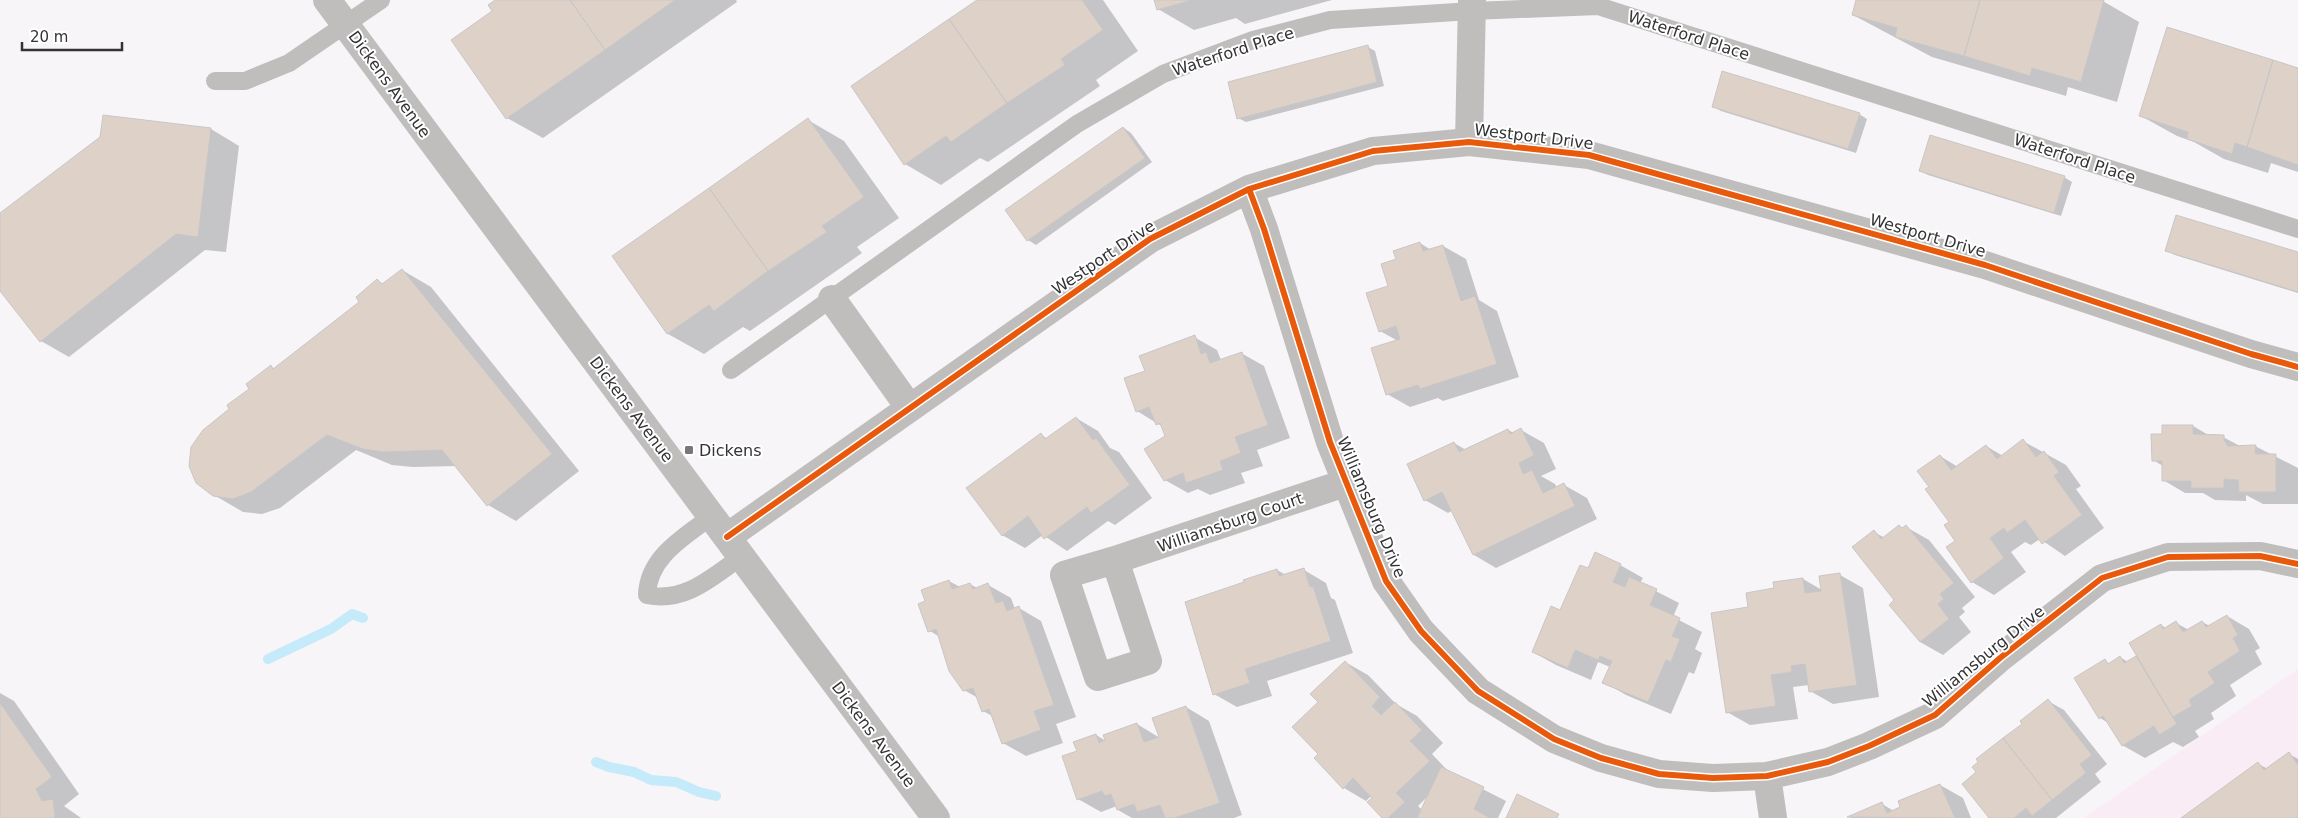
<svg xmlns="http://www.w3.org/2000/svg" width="2298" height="818" viewBox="0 0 2298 818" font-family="'DejaVu Sans',sans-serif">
<rect width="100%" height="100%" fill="#f7f5f8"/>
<path fill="#f9ecf5" d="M2298,669V818H2084Z"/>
<path fill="#0003" fill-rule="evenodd" d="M497,0H736L737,2L543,138L507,118Z
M979,0H1103L1138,51L1096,80L1100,86L988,162L980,158L941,185L905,164Z
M1155,0H1332L1245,24L1236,18L1194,30L1158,9Z
M1857,0H2101L2139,22L2117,102L2068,87L2066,96L1932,57L1853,15Z
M1368,47L1375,51L1384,86L1246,122L1238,118Z
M2298,69V172L2271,163L2268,173L2224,159L2194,142L2177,136L2141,116Z
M1713,106L1859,114L1867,119L1856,153L1721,111Z
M808,120L844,141L899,218L857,247L862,253L750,331L743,327L704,354L668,334L613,257Z
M1124,128L1131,133L1152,162L1036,245L1028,240Z
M211,129L239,146L226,252L205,250L69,357L41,341L0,289V214Z
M1920,171L2064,177L2072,182L2061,216L1928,175Z
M1420,243L1431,250L1443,246L1466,259L1479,300L1497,311L1519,377L1443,401L1438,398L1410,407L1387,394L1398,341L1380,331L1397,260Z
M2167,250L2298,253V293L2175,255Z
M402,270L431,287L579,471L516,521L488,505L457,466L413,467L392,465L356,450L280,508L262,514L243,512L214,495L231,409L271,367L275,369L361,302L377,281L384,284Z
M1194,337L1217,350L1221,360L1241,353L1264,366L1290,438L1257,450L1263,466L1241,473L1245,483L1210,495L1198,489L1188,493L1165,480L1167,436L1163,427L1137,411L1147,371Z
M1076,418L1098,431L1110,448L1119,452L1152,498L1115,525L1108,521L1067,551L1043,535L1025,548L1002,535L1041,435L1048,439Z
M2193,426L2210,436L2223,437L2240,446H2255L2298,468V504H2263L2246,495V501L2215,500L2203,493H2185L2163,480V466L2153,460L2164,436Z
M1508,430L1514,433L1521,430L1544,443L1556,469L1541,476L1555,484L1557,488L1564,485L1587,498L1597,519L1496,568L1474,555L1453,510L1448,513L1425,500L1454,443L1466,450Z
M2023,441L2066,465L2081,486L2076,489L2104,528L2065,556L2040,539L2031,545L2025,542L2011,552L2026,572L1994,595L1972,582L1951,522L1930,487L1940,456L1958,467L1986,446L2003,456Z
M1899,526L1904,529L1906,527L1929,540L1975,597L1962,608L1965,612L1959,617L1971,632L1943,655L1920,642L1896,600L1874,532L1885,538Z
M1620,565L1643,578L1640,583L1679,603L1673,617L1702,632L1695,649L1702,653L1694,674L1689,672L1671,714L1626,695L1604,682L1610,667L1598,662L1591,680L1556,665L1533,652L1589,570Z
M1277,570L1286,575L1304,570L1326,583L1331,598L1335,600L1353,653L1267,681L1272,696L1237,707L1214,694L1245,581Z
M1840,575L1863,588L1879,697L1833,704L1810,691L1809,685L1793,687L1798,719L1750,725L1727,712L1750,608L1775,589L1803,579L1822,590Z
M949,581L960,587L970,584L977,588L988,585L1011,598L1015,609L1019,608L1041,621L1076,717L1056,724L1063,743L1026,756L1003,743L994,717L983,711L978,698L964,690L940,637L930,631L927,602Z
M2227,616L2249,629L2260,648L2255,651L2262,664L2230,685L2236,696L2211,713L2214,719L2195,731L2199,737L2183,747L2173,742L2145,758L2122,745L2110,724L2100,718L2105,661L2110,664L2120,657L2128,662L2138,656L2161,625L2166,628L2176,623L2189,630L2202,622L2210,626Z
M1345,662L1368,675L1396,704L1417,716L1443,743L1432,754L1449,772L1506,801L1498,818H1383L1371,796L1366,801L1344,788L1320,754V702ZM1428,796L1422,810L1418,806Z
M0,693L14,701L79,794L64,806L81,818H0Z
M2048,701L2064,710L2107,764L2095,774L2101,782L2056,818H1990L1977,773Z
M1186,707L1209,721L1242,815L1234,818H1132L1118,810L1117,806L1101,812L1078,799V752L1096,735L1106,741L1137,724L1160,738Z
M2289,754L2298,759V818H2183L2258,764L2268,769Z
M1940,785L1963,798L1971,818H1849L1882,804L1894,811Z"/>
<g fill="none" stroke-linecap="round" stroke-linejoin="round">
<path stroke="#c5eaf9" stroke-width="10" d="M268,659L331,629L352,614L363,618
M596,762L609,767L634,772L651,780L676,782L699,792L716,796"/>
</g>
<path fill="#ded2c8" stroke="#c8c6c7" d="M495,0H570L605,50L506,119L451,40L492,11L488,5Z
M570,0H675L605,50Z
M977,0H1082L1103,30L1061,59L1065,65L1007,103L949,19Z
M1154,0H1192L1157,10Z
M1856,0H1980L1964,56L1895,37L1897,28L1852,15Z
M1980,0H2104L2081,82L2032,68L2030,76L1964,56Z
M949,19L1007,103L951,142L946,136L904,165L851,86Z
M2167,27L2273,60L2247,147L2235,143L2232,154L2187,139L2188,132L2139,116Z
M1368,45L1377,82L1237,119L1228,82Z
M2273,60L2298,68V165L2247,147Z
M1722,71L1860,113L1848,149L1712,107Z
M103,115L211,128L198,237L176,234L40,342L0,291V213L100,137Z
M808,118L864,197L822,226L827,232L768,271L709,188Z
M1123,127L1145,158L1027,241L1005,210Z
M1930,135L2065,176L2054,213L1919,171Z
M709,188L768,271L714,311L709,305L667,334L612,256Z
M2176,215L2298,252V292L2165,251Z
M1420,242L1423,251L1443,245L1461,301L1475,296L1497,364L1420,389L1418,385L1386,395L1371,348L1400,339L1396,326L1379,332L1366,293L1388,286L1381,264L1396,259L1393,251Z
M402,269L552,454L487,506L442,450L384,452L363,449L327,435L251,492L233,499L213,496L196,483L189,466L191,447L203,430L229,409L227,405L249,389L246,384L271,365L273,369L359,302L356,297L377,279L382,284Z
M1195,335L1201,354L1206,352L1210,363L1242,352L1268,425L1235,437L1241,453L1220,461L1223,470L1186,483L1183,473L1164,481L1144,449L1165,436L1160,423L1156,425L1149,407L1136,412L1124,378L1145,371L1139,356Z
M1076,417L1093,440L1096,438L1130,485L1091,513L1087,507L1044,539L1028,516L1002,536L966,488L1041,433L1045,439Z
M2162,425H2193V434L2224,435V440L2228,446L2256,445L2255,454H2276V492H2239L2238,480L2224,479V488H2191V481H2162V461H2152L2151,434H2162Z
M1521,428L1534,455L1519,463L1523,474L1532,470L1543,493L1564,483L1575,506L1473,555L1442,492L1424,501L1407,464L1454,442L1459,452L1508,429L1510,434Z
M2023,439L2036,457L2044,451L2059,472L2054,476L2082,515L2042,544L2025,520L2007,533L2004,528L1990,538L2004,558L1971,583L1946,547L1955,541L1944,525L1949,522L1925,489L1929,487L1917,471L1940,455L1951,470L1986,445L1997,459Z
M1899,525L1902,528L1906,525L1954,583L1940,594L1944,599L1938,604L1949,619L1920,642L1889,605L1894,600L1852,547L1874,530L1881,539Z
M1595,552L1621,564L1613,582L1625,587L1629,577L1657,589L1650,605L1680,618L1672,636L1680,639L1671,662L1666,660L1648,702L1602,683L1612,661L1600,656L1598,660L1575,650L1568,668L1532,652L1551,606L1560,610L1580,565L1588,568Z
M1304,568L1310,587L1313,586L1331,641L1245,669L1250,683L1213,695L1185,602L1244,582L1243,580L1277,569L1279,576Z
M1840,573L1857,685L1809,692L1805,664L1791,666L1792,672L1771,675L1776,706L1726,713L1711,613L1748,607L1746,593L1774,588L1773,582L1803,578L1805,593L1821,591L1819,576Z
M949,580L952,589L970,583L973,589L988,583L996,603L1003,601L1007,611L1019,606L1054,705L1034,711L1041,730L1002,744L989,709L982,712L973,688L963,691L949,671L936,629L928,632L918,604L925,601L921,590Z
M2227,615L2238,635L2233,638L2240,651L2208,672L2215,683L2189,700L2192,706L2173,717L2129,643L2161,624L2163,629L2176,621L2183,632L2202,621L2206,627Z
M2120,656L2124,663L2136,656L2177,724L2159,735L2154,726L2122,746L2103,716L2099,719L2074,678L2105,659L2108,664Z
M1345,661L1380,697L1372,706L1381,715L1395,702L1422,730L1410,741L1430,761L1396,793L1405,802L1388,818H1382L1367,802L1372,798L1353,778L1343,789L1314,758L1318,754L1292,727L1318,702L1310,694Z
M2048,699L2092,755L2080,764L2086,773L2052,800L2003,738L2022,724L2020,721Z
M0,703L52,777L36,789L42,801L53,799L55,818H0Z
M1186,706L1220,803L1174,818H1165L1160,805L1137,812L1134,804L1117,810L1111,794L1105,796L1102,791L1077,800L1062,756L1077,751L1073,742L1096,734L1099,743L1105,740L1103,735L1137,723L1144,742L1159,737L1152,718Z
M2003,738L2052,800L2032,816L2026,808L2014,818H1989L1962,784L1976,772L1972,767L1978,762L1976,759Z
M2289,752L2298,765V818H2181L2258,762L2264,770Z
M1441,767L1484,787L1474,809L1490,818H1417Z
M1940,784L1955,818L1847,817L1882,802L1887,813L1900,807L1898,801Z
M1517,794L1559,814L1557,818H1506Z"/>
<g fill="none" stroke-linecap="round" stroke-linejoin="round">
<path stroke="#bfbebd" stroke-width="18" d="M215,81H245L289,63L381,0
M731,370L1077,124L1163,74L1253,40L1330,20L1472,11L1598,6L2298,229
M712,516C684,537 648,557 647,595C685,603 712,577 742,556"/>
<path stroke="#bfbebd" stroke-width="28" d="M1469,142L1472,0
M1249,189L1264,229L1330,442L1386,581L1421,631L1478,691L1554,739L1601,758L1659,774L1713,778L1767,776L1828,762L1869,746L1935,715L2000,658L2102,578L2168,557L2260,556L2298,564
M832,299L909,407
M727,537L1150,239L1249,189L1373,151L1469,142L1589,155L1985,265L2251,354L2298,367
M1115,560L1148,661L1098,677L1064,575L1115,560L1345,483
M1767,776L1773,818"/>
<path stroke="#bfbebd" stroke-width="28" d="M327,0L936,818"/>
<g stroke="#fff" stroke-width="9">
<path id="cycleway" d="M1249,189L1264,229L1330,442L1386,581L1421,631L1478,691L1554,739L1601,758L1659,774L1713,778L1767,776L1828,762L1869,746L1935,715L2000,658L2102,578L2168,557L2260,556L2298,564
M727,537L1150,239L1249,189L1373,151L1469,142L1589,155L1985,265L2251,354L2298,367"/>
</g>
<use href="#cycleway" stroke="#e8590c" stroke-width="6"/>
</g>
<rect fill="#787679" stroke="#fff" stroke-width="2" x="684" y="445" width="10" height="10" rx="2.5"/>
<g text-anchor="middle" stroke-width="4" stroke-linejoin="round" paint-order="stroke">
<g font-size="16" fill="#333234" stroke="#fff">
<text transform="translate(1689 35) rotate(18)" y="6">Waterford Place</text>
<text transform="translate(1233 51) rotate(-18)" y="6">Waterford Place</text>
<text transform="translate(390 84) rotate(54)" y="6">Dickens Avenue</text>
<text transform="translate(1534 136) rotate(7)" y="6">Westport Drive</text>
<text transform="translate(2075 158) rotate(18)" y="6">Waterford Place</text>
<text transform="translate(1928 235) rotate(16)" y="6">Westport Drive</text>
<text transform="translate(1103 257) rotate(-34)" y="6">Westport Drive</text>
<text transform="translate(632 409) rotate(53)" y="6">Dickens Avenue</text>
<text transform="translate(1372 507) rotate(67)" y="6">Williamsburg Drive</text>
<text transform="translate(1230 522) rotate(-19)" y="6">Williamsburg Court</text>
<text transform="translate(1983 656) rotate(-39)" y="6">Williamsburg Drive</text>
<text transform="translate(874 734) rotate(53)" y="6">Dickens Avenue</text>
</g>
<g font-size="16" fill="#333234" stroke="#fff" text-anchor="start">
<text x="699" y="456">Dickens</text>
</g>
</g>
<path d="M22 42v8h100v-8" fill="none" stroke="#333234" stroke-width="2.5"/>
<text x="30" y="42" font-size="15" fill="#333234" stroke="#ffffff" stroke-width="4" paint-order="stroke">20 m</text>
</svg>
